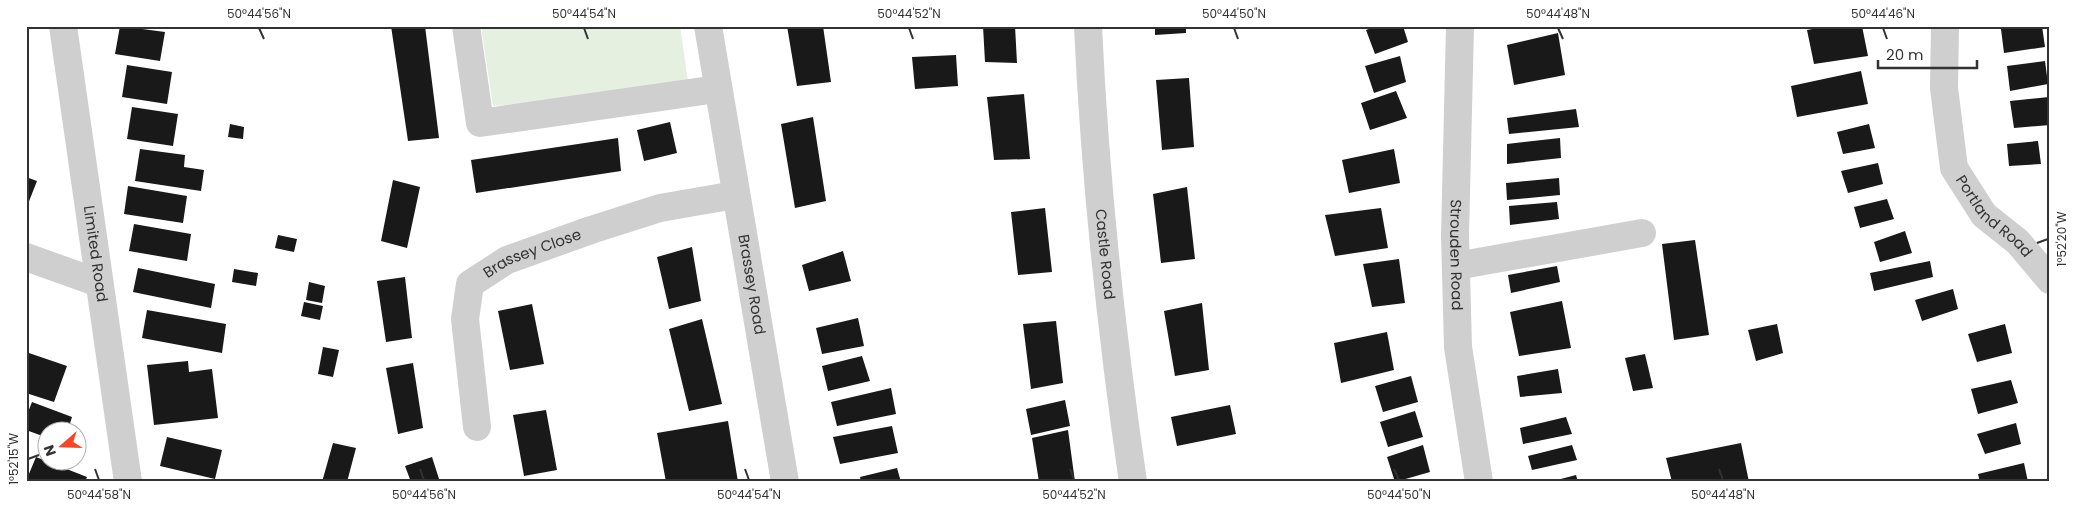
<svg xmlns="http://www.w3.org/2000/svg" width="2076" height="508" viewBox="0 0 2076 508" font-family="Poppins,sans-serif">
<rect width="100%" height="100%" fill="#fff"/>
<path fill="#e5f0e0" d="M481,26H680L689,88L493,106Z"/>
<path fill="#191919" d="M120,26L165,32L160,61L115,54Z
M391,26H425L439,138L408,141Z
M787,26H823L831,82L797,86Z
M983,26H1015L1017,63L985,62Z
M1155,26H1186V33L1155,35Z
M1377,26H1403L1408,42L1375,54L1366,30Z
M1828,26H1862L1868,56L1814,64L1807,30Z
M2019,26H2042L2045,47L2004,53L2001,29Z
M1558,33L1565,75L1514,85L1507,45Z
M956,55L958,86L915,89L912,57Z
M1400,56L1406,82L1374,93L1365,66Z
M2045,61L2048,84L2010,91L2007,66Z
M127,65L172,72L167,104L122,97Z
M1861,71L1868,104L1797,117L1791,86Z
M1189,78L1194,147L1162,150L1156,80Z
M1396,91L1407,118L1370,130L1361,103Z
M1024,94L1030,159L994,160L987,97Z
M2049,97L2050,125L2014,128L2010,101Z
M132,107L178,114L173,146L127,139Z
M1576,109L1579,127L1509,134L1507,118Z
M813,117L826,201L795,208L781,124Z
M670,122L677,153L644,161L637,130Z
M230,124L244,127L243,139L228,137Z
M1869,124L1875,148L1843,154L1837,132Z
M618,138L621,171L476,193L471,160Z
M1560,138L1561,158L1507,164V144Z
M2038,141L2041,164L2009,166L2007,144Z
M140,149L185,155L184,167L204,170L201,191L135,181Z
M1394,149L1400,183L1349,193L1342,160Z
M1878,163L1883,184L1848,193L1841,171Z
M26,177L37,181L26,209Z
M1559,178L1560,195L1507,200L1506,183Z
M393,180L420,187L407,248L381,241Z
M128,186L187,196L183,223L124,214Z
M1187,187L1195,259L1161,263L1153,194Z
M1887,199L1894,219L1860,228L1854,207Z
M1557,202L1559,219L1510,225L1509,206Z
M1045,208L1052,272L1018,275L1011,212Z
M1381,208L1388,248L1335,256L1325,215Z
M134,224L191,234L187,261L129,251Z
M1905,231L1912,253L1880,262L1874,242Z
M278,235L297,239L294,252L275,248Z
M1695,240L1709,335L1674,340L1662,244Z
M692,247L701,301L669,309L657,257Z
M843,251L851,281L809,291L802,265Z
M1399,259L1405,303L1372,307L1363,264Z
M1930,261L1933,277L1874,291L1870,273Z
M1557,266L1560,282L1511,293L1508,275Z
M138,268L215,284L211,308L133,292Z
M234,269L258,273L256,286L232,282Z
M405,277L412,338L386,342L377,281Z
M309,282L325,286L322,303L306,300Z
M1953,289L1958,309L1922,321L1915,300Z
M1562,301L1571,348L1519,356L1510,312Z
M304,302L323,306L320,320L301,316Z
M1202,303L1209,370L1175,376L1164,311Z
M532,304L544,364L510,370L498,311Z
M147,310L226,324L222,353L142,338Z
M858,318L864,346L822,354L816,328Z
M702,319L722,404L689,411L669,329Z
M1056,321L1063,383L1031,389L1023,324Z
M1777,324L1783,353L1756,361L1748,330Z
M2005,324L2012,353L1977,362L1968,334Z
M1387,332L1394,370L1341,383L1334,343Z
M323,347L339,350L333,377L318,374Z
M26,352L67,366L54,402L26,393Z
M1645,354L1653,388L1633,391L1625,358Z
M862,356L870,381L828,391L822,366Z
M188,361L189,372L212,369L218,418L154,425L147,365Z
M413,363L423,428L398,434L386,368Z
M1558,369L1562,393L1520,397L1517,376Z
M1411,376L1418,402L1383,412L1375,386Z
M2011,380L2018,403L1978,414L1971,389Z
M891,388L896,414L837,426L831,402Z
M1065,400L1070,426L1031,435L1026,409Z
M32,402L72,417L68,430H48V438L26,430V417Z
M1230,405L1236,434L1177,446L1171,417Z
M546,410L557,470L524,476L513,415Z
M1415,411L1423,437L1388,447L1380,422Z
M1566,417L1572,434L1523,444L1520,428Z
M728,421L738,482H666L657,433Z
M2016,423L2021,444L1985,454L1977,434Z
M892,426L898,453L840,464L833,437Z
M1068,430L1075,482H1039L1032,438Z
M167,437L222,450L215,479L160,466Z
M333,443L356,448L347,482H322Z
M1741,443L1749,482H1672L1666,458Z
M1423,445L1430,472L1395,482L1387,457Z
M1572,445L1577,460L1532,470L1528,456Z
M36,457L87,477L85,482L26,481Z
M432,457L440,482H411L405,466Z
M2024,463L2028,482H1980L1978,474Z
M897,468L901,482H861L860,477Z
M1576,475L1578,482H1553V481Z"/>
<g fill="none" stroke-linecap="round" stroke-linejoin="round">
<g stroke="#cfcfcf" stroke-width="28">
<path id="s1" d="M63,26L128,482"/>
<path d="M466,26L480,123L717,89"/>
<path id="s2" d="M708,26L785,482"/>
<path id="s3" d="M1088,26C1095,179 1111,331 1133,482"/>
<path id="s4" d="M1460,26L1455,235L1458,347L1479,482"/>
<path id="s5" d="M1945,26L1944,88L1954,168L1984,215L2018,242L2050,280"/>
<path d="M26,257L99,283"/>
<path d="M1456,266L1642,233"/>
<path id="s6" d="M477,427L465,319L470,284L507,260L591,230L660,208L735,195"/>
</g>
</g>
<path fill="none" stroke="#323232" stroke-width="2" d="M259,28L264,39M584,28L588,39M909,28L913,39M1234,28L1238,39M1558,28L1563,39M1883,28L1887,39M2037,243L2048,239M28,459L39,455M95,469L99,480M420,469L424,480M745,469L749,480M1070,469L1074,480M1394,469L1399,480M1719,469L1723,480"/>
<g text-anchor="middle" stroke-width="5" stroke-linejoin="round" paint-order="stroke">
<g font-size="15" fill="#323232" stroke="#fff">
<text dy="5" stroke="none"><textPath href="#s5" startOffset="206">Portland Road</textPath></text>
<text dy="5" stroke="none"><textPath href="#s1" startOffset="230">Limited Road</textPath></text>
<text dy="5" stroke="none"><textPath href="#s3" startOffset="229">Castle Road</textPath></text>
<text dy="5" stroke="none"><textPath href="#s6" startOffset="214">Brassey Close</textPath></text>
<text dy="5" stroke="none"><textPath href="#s4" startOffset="229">Strouden Road</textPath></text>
<text dy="5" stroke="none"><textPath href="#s2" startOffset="262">Brassey Road</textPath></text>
</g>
</g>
<rect width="2076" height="508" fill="none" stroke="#ffffff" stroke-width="55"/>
<g transform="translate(62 446) rotate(250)"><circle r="24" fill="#ffffff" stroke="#adadad"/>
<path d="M0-4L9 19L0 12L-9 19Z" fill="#f74527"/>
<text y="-8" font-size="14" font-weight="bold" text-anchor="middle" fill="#323232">N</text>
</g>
<path d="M1878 60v8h99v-8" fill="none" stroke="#323232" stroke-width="2.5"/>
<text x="1886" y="60" font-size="15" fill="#323232" stroke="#ffffff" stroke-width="4" paint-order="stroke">20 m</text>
<rect x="28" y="28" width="2020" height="452" fill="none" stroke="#323232" stroke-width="2"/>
<g font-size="12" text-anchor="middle" fill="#323232">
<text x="259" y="18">50°44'56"N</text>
<text x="584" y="18">50°44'54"N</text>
<text x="909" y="18">50°44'52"N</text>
<text x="1234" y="18">50°44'50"N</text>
<text x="1558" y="18">50°44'48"N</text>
<text x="1883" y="18">50°44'46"N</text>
<text transform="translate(2062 239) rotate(-90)" y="4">1°52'20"W</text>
<text transform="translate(14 459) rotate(-90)" y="4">1°52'15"W</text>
<text x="99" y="499">50°44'58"N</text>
<text x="424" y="499">50°44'56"N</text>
<text x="749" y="499">50°44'54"N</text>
<text x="1074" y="499">50°44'52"N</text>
<text x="1399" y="499">50°44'50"N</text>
<text x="1723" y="499">50°44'48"N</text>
</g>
</svg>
